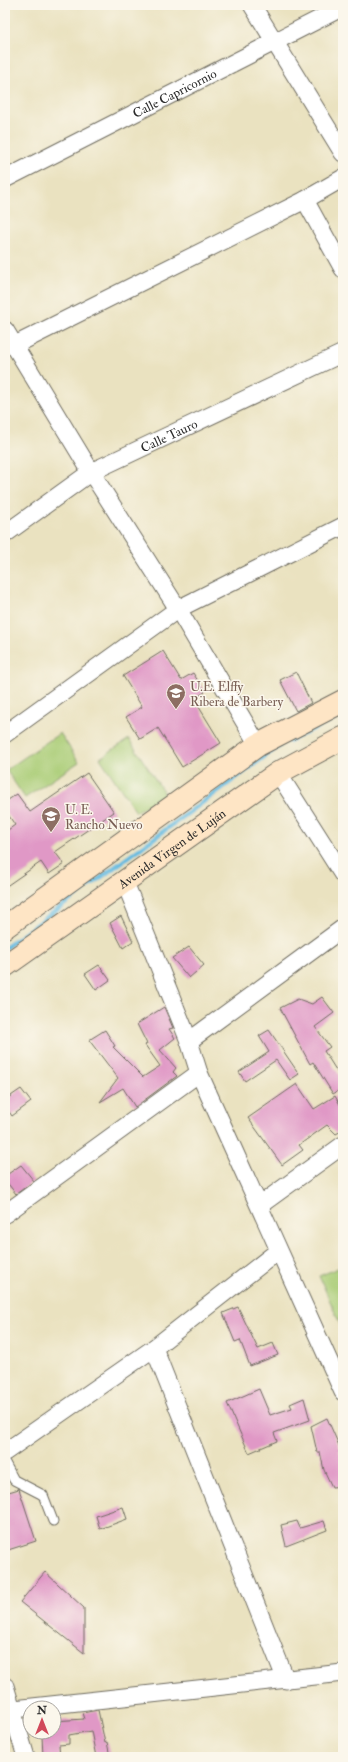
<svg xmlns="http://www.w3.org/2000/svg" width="348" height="1762" viewBox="0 0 348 1762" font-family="'IM FELL Double Pica',serif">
<rect width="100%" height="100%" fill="#fbf7ec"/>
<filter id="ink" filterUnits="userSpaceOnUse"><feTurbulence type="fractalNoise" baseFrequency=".025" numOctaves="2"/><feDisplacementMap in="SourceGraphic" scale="8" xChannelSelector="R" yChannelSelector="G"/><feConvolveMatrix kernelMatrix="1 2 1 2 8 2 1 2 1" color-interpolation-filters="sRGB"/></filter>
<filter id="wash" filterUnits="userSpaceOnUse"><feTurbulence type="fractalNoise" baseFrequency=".012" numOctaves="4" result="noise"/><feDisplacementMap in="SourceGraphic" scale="16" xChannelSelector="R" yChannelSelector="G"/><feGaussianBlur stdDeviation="0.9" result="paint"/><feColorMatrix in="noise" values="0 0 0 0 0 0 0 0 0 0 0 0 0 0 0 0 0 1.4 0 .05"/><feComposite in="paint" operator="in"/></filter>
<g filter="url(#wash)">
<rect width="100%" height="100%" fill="#eae2c0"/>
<path fill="#a9cc75" stroke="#6a7c50" d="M60,733L79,762L25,798L6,770Z
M129,739L165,794L136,812L100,758Z
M343,1266V1331L319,1276Z"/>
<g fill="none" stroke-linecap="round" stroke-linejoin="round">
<path stroke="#63bae0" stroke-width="4.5" d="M289,741L343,714
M5,948L279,746"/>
</g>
<g id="blocks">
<path fill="#e098c6" d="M163,651L181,680L193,673L205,692L194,699L221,743L182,767L158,728L140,739L126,717L142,707L123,676Z
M296,672L311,703L296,711L280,680Z
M87,773L114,812L55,852L64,864L49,874L41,862L5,887V832L15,825L5,810V802L17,794L30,812Z
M121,916L133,941L123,948L110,923Z
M189,947L204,965L189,978L172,958Z
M99,965L110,980L96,990L85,974Z
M322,997L334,1013L315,1027L330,1047L324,1051L343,1081V1088L333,1094L313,1062L310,1064L280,1008L298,999L312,1004Z
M164,1007L173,1028L169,1029L175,1038L160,1050L176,1068L173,1072L177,1076L135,1107L123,1088L100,1102L118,1078L89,1040L105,1030L115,1046L113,1047L143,1077L160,1066L145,1045L147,1044L137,1024Z
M269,1030L299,1074L290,1080L276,1060L245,1081L239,1072L269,1052L259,1036Z
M297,1084L314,1109L335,1096L343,1110V1130L336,1134L327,1125L299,1145L303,1150L282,1165L248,1118Z
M21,1089L31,1102L12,1116L5,1106V1100Z
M21,1165L34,1181L16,1194L5,1180V1176Z
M238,1307L258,1349L273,1343L278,1355L250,1366L240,1340L235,1342L223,1313Z
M259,1389L270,1415L292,1408L290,1404L304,1398L310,1420L274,1433L277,1441L249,1453L227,1403Z
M327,1418L341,1450L339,1451L343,1459V1486L332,1487L324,1470L320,1452H317L311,1426Z
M19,1489L36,1541L5,1551V1493Z
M123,1507L127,1519L100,1529L96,1516Z
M297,1521L300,1528L324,1521L327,1530L286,1546L281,1525Z
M45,1572L84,1608V1653L20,1602Z
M98,1710L105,1743L107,1742L110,1757H96L91,1731L69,1735V1744L59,1745L60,1757H43L42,1736L49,1735V1732H54V1721L84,1719L82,1713Z"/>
</g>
</g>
<g filter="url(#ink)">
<use href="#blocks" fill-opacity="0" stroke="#6e6b5f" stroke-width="1"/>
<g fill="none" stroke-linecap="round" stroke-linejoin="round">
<g stroke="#6e6b5f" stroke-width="11">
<path id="lane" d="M5,1463L14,1480L43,1495L53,1521"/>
</g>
<g stroke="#6e6b5f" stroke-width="19">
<g id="street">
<path d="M252,5L343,153"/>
<path id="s1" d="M5,179L343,7"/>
<path d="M305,200L343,269"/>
<path d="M5,330L91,472L178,609L258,745"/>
<path d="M15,345L305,200L343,178"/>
<path id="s2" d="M5,534L91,472L343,353"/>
<path d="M5,734L178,609L343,526"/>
<path d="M278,773L343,875"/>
<path d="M124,880L189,1041L199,1073L343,1392"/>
<path d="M189,1041L343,928"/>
<path d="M260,1205L343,1145"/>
<path d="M5,1214L199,1073"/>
<path d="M154,1348L286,1680"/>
<path d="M5,1452L154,1348L278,1251"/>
<path d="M5,1686L26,1757"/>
<path d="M5,1710L343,1673"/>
</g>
</g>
<g stroke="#6e6b5f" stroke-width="24">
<g id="secondary">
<path d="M5,927L258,745L343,701"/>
<path id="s3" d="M5,966L278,773L343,738"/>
</g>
</g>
<use href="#lane" stroke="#fff" stroke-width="9"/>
<use href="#street" stroke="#fff" stroke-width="17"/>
<use href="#secondary" stroke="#fee5c5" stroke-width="22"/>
</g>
</g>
<defs>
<g id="school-pin" transform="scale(1)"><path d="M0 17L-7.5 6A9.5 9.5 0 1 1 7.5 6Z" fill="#8d6e63" stroke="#fbf7ec"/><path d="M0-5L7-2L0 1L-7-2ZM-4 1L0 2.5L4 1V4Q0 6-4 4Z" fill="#fff"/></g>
</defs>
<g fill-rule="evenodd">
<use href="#school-pin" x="176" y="693"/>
<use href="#school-pin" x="51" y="816"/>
</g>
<g text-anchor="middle" stroke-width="3" stroke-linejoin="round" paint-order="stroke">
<g font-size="13" fill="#2b2b2b" stroke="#fbf7ec">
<text dy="5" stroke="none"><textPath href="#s1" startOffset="190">Calle Capricornio</textPath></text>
<text dy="5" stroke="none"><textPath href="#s2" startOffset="192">Calle Tauro</textPath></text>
<text dy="5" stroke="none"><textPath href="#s3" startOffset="204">Avenida Virgen de Luján</textPath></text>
</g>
<g font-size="13" fill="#785e54" stroke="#fbf7ec" text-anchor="start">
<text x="190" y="691">U.E. Elffy<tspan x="190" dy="15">Ribera de Barbery</tspan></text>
<text x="65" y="814">U. E.<tspan x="65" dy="15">Rancho Nuevo</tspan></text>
</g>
</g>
<rect width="348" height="1762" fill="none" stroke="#fbf7ec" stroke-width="20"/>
<g transform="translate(42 1720)"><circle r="19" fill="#fbf7ec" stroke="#a8a59f"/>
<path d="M0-3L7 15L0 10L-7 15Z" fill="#d1495b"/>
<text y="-6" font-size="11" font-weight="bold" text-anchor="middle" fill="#2b2b2b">N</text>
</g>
</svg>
